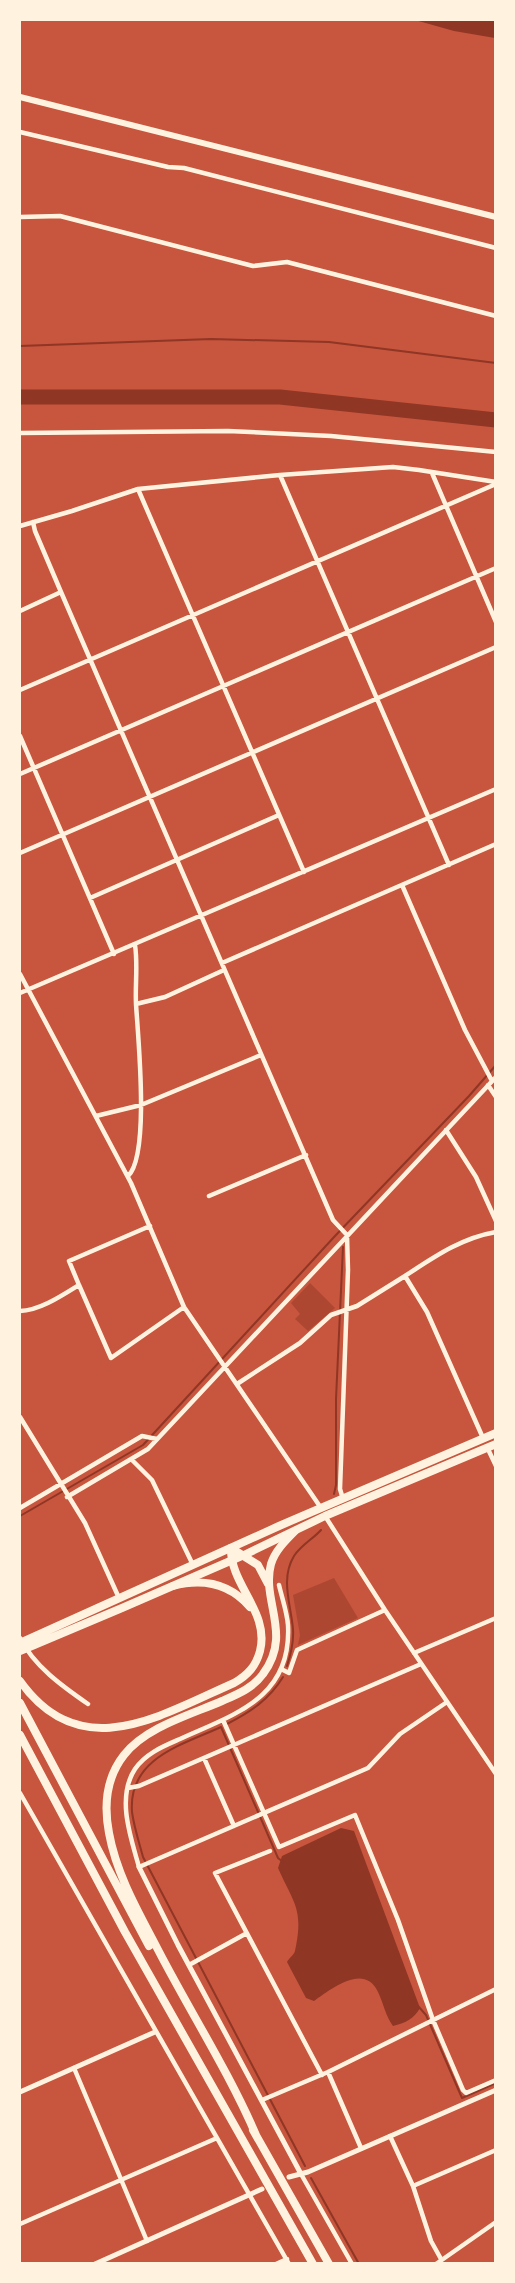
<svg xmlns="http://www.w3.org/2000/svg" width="515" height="2283" viewBox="0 0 515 2283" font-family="Rubik,sans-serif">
<rect width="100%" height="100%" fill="#c8553d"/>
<path fill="#ae4732" d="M310,1283L335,1308L308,1331L295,1319L300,1314L291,1303Z
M334,1578L358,1618L298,1645L300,1635L293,1595Z"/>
<path fill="#8f3625" d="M415,20H495V38L454,31Z
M341,1828L354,1831L420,2008C414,2019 405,2023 393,2026C386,2017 383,2002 378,1992C364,1962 330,1990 314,2001L306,1998L287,1962C289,1958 294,1955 295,1951C304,1909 294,1904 278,1868L282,1856Z"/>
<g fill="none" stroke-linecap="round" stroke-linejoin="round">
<path stroke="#8f3625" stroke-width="2" d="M20,346L211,339L329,342L496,363
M334,1494L336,1485V1399L343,1247
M20,1516L143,1445L335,1236L469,1096L496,1065
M287,1666C291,1654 294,1643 293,1629C291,1605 280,1579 294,1556C301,1545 313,1539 321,1530
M227,1724C250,1712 269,1700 283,1677
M283,1862L278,1858L221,1727C182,1745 128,1758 132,1812C134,1827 139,1842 143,1857L305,2166
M418,2006L426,2015L462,2098L496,2083
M311,2178L359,2264"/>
<path stroke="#8f3625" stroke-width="15" d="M20,397H280L496,420"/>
<path stroke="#fff3e0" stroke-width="4.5" d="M20,132L168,167L184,168L496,248
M20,217L60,216L253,266L287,262L496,316
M20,433L228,431L331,436L496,452
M432,473L496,622
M280,475L449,865
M138,489L304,872
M33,522L35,531L61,592L333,1220L347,1235L348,1270L340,1489L343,1499
M20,526L72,511L138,489L280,475L393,467L419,470L496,482
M20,611L61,592
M20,690L496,484
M20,736L114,954
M20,774L496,568
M20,853L496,647
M402,885L465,1030L492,1081
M90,898L279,815
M222,963L496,844
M20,974L131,1183L184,1307L321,1508
M20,993L496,789
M136,1004L165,997L224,970
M488,1085L496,1097
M96,1116L141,1105L261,1055
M446,1130L476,1177L496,1221
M128,1176C150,1156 138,1037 136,1004C135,985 138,964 135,945
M209,1196L306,1155
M405,1276C434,1257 461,1238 496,1232
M79,1285L111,1358L184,1307
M20,1311C39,1311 63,1295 79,1285L69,1261L150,1226
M237,1384L300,1343L331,1315L357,1306L405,1276L427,1312L483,1438
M20,1417L85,1523L119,1598
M487,1447L496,1466
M132,1460L152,1480L193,1565
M67,1497L148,1449L496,1077
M20,1508L142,1436L157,1439
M325,1516L385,1610L496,1774
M279,1585C282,1598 287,1612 288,1625C292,1698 235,1714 180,1739C164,1746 146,1753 135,1769C116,1798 131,1838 139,1867L368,1768L400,1734L447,1702
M20,1638C34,1666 62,1686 88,1704
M414,1653L496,1618
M281,1669L289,1673L297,1650L385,1610
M223,1720L279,1847L355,1815L398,1920L433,2020L463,2090L466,2093L496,2080
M204,1758L234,1826
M128,1788L139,1786L421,1664
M20,1793L289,2264
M270,1851L215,1873L322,2075
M189,1965L247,1933
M74,2068L147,2241
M328,2072L361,2148
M262,2100L328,2072L496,1989
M390,2136L413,2186L431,2241L441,2259
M301,2174L352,2264
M413,2186L496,2150
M20,2224L217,2138
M276,2264L287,2259
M436,2264L496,2222"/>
<path stroke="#fff3e0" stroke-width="5" d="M139,1867L178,1945L301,2174
M20,2092L155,2032
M289,2177L308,2172L496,2090
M95,2264L262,2189"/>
<path stroke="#fff3e0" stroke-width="6" d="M20,97L496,217"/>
<path stroke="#fff3e0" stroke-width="8" d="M20,1643L279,1526L496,1433
M20,1651L122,1608L244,1555L325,1516L496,1444"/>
<path stroke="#fff3e0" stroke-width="8" d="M173,1586C203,1578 229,1583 250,1607
M20,1681C81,1766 159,1716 234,1683C248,1675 256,1666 260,1651C270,1612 230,1585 231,1548L258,1565L268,1584
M20,1703L149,1946
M20,1735L125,1932L313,2264
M253,2130L329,2264
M256,2135C227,2068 187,2007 154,1942C136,1908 116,1872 109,1833C104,1807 106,1778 124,1755C146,1727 190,1715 222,1701C238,1694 253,1688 263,1674C293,1634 261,1601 271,1564C275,1551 285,1541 295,1531"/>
</g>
<rect width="515" height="2283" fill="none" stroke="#fff3e0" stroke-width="42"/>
</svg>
